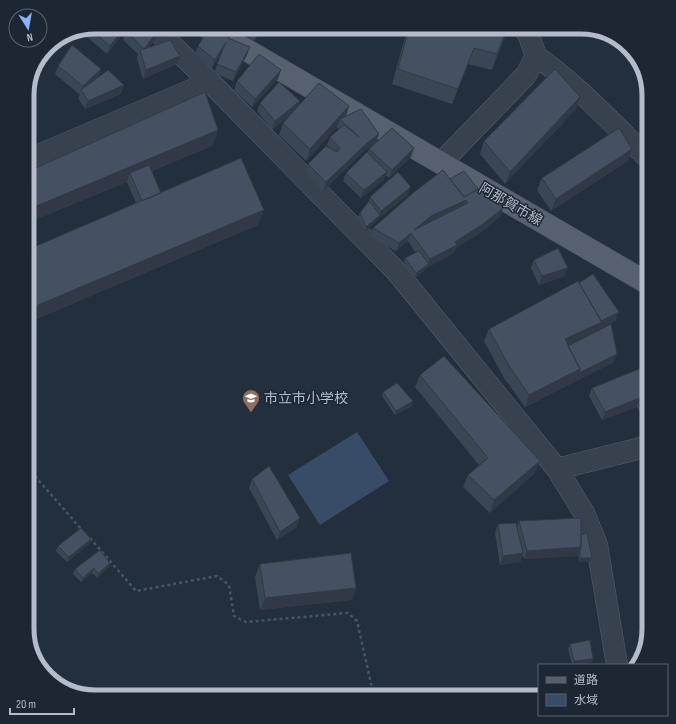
<svg xmlns="http://www.w3.org/2000/svg" width="676" height="724" viewBox="0 0 676 724" font-family="'Sofia Sans Condensed','Noto Sans JP',sans-serif">
<rect width="100%" height="100%" fill="#242f3e"/>
<path fill="#394c67" d="M357,432L389,481L320,525L288,475Z"/>
<g fill="none" stroke-linecap="round" stroke-linejoin="round">
<g stroke="#565f6c" stroke-width="22">
<path id="minor" d="M153,27L210,82L396,271L557,469L584,513L597,545L617,665
M536,56C576,84 614,125 649,159
M27,160L210,82
M441,163L526,75L536,56L529,36L523,27
M557,469L649,446"/>
</g>
<g stroke="#414a57" stroke-width="23">
<path id="major" d="M207,27L649,284"/>
</g>
<path stroke="#44595c" stroke-width="2.5" stroke-dasharray="3 3" stroke-linecap="butt" d="M27,467L82,530
M90,538L136,591L217,576L229,585L234,616L246,622L348,613L357,621L374,697"/>
<use href="#minor" stroke="#38414e" stroke-width="21"/>
<use href="#major" stroke="#56606e" stroke-width="22"/>
</g>
<path fill="#3b4654" d="M95,27H128L107,54L87,37L89,29Z
M234,27H265L254,41Z
M396,27H509L492,70L468,64L452,104L392,84L407,30Z
M126,31H158L155,40L149,47L177,64L143,79L137,59L138,54L123,40Z
M229,39L247,55L233,81L214,73L221,54L212,68L195,54L198,46Z
M58,66L101,69L98,77L124,85L121,94L85,109L78,98L80,94H79L55,74Z
M278,79L252,107L234,90L237,81Z
M300,101L298,107L349,106L346,116L379,134L376,142L411,157L389,178L385,175L384,180L361,198L343,181L346,173L367,153L369,149L376,142L364,151L323,191L305,172L308,164L330,148L327,145L330,137L339,129L337,127L306,161L279,135L283,123L291,114L272,130L257,111L260,103Z
M576,109L505,184L480,154L484,141Z
M218,130L212,146L152,171L161,193L258,225L27,323V250L136,203L127,182L27,223Z
M632,149L628,161L551,211L537,190L542,178Z
M450,179L478,189L503,208L500,217L480,233L456,248L454,253L428,267L427,268L415,278L404,262L405,258L416,253L408,241L396,251L370,237L373,228Z
M408,195L378,219L365,232L358,218L360,213L369,201L370,197Z
M534,260L565,276L539,285L531,268Z
M579,283L616,321L599,329V331L614,362L525,407L504,378L484,341L489,329Z
M649,365V419L644,421L637,407L602,420L589,396L592,388Z
M420,375L535,473L490,513L463,487L468,475L479,465L415,387Z
M383,392L412,406L395,415L382,396Z
M252,479L297,527L277,540L249,488Z
M519,521L581,535L592,558L590,562H579L578,554V556L524,559L523,555L520,562L500,565L495,533L498,524L517,528Z
M91,539L90,543L67,562L56,551L58,546Z
M260,564L356,588L352,600L260,610L255,577Z
M109,567L97,578L92,573L81,582L73,574L75,569Z
M570,644L591,663L572,665L568,649Z"/>
<path fill="#303945" d="M125,27H128L107,54L110,46Z
M260,27H265L254,41L259,29Z
M508,27L506,34L492,70L497,54Z
M158,31L155,40L141,57L144,49Z
M226,42L223,51L212,68L215,60Z
M250,47L247,55L233,81L236,72Z
M180,56L177,64L143,79L146,70Z
M101,69L98,77L81,90L79,94L83,86Z
M281,70L278,79L252,107L255,99Z
M124,85L121,94L85,109L88,101Z
M580,97L576,109L505,184L510,172Z
M300,101L297,109L272,130L275,121Z
M349,106L345,118L340,119L337,127L306,161L310,149Z
M218,130L212,146L133,179L130,173L127,182L27,223V210Z
M379,134L376,142L364,151L323,191L326,182L367,143Z
M414,148L411,157L389,178L392,170Z
M632,149L628,161L551,211L556,199Z
M387,172L384,180L361,198L364,190Z
M411,187L408,195L378,219L365,232L366,227L380,215L381,211Z
M466,200L463,208L414,230L431,216Z
M503,208L500,217L480,233L456,248L454,253L428,267L427,268L415,278L416,273L427,265L430,259Z
M264,210L258,225L27,323V319L31,308Z
M411,233L408,241L396,251L399,243Z
M568,268L565,276L539,285L542,276Z
M619,312L616,321L599,329L597,334L566,347L565,339Z
M617,354L614,362L525,407L529,395L580,369Z
M649,394V402H638L637,407L602,420L605,412Z
M413,401L412,406L395,415L396,411Z
M649,415V419L644,421L645,417Z
M540,461L535,473L490,513L494,500Z
M300,518L297,527L277,540L280,532Z
M91,539L90,543L67,562L69,557Z
M581,547L578,556L524,559L527,551Z
M523,553L520,562L500,565L503,556Z
M580,558H592L590,562H579Z
M110,563L109,567L97,578L98,574Z
M94,568L92,573L81,582L83,578Z
M356,588L352,600L260,610L265,598Z
M593,659L591,663L572,665L574,661Z"/>
<path fill="#455162" stroke="#303945" fill-rule="evenodd" d="M95,27H125L110,46L90,29Z
M130,27H153L158,31L144,49L170,40L180,56L146,70L140,50L144,49L126,31Z
M209,27H214L230,35L228,38L250,47L236,72L217,64L226,42L215,60L198,46Z
M409,27H508L497,54L474,48L458,89L398,69Z
M72,45L101,69L83,86L58,66Z
M259,54L281,70L255,99L237,81Z
M555,69L580,97L510,172L484,141Z
M108,70L124,85L88,101L81,90Z
M279,82L300,101L275,121L260,103Z
M319,83L349,106L310,149L283,123Z
M205,92L218,130L27,210V172Z
M361,109L379,134L367,143L326,182L308,164L326,146L337,152L340,148L330,137L344,125L359,137L340,119Z
M392,128L414,148L392,170L369,149Z
M619,128L632,149L556,199L542,178Z
M367,152L387,172L364,190L346,173Z
M241,158L264,210L31,308L27,301V250Z
M149,165L161,193L142,201L130,173Z
M443,170L464,197L486,185L503,208L483,224L455,242L457,245L430,259L411,233L399,243L373,228L413,193ZM466,200L468,203L414,230L431,216Z
M464,171L478,189L464,197L450,179Z
M398,172L411,187L381,211L370,197Z
M369,201L380,215L366,227L360,213Z
M558,248L568,268L542,276L534,260Z
M419,251L429,264L416,273L405,258Z
M593,274L619,312L601,321L579,283Z
M578,281L602,322L565,339L580,369L529,395L509,366L489,329Z
M611,324L617,354L579,373L580,369L568,346Z
M444,356L540,461L494,500L468,475L488,458L420,375Z
M649,365V394L605,412L592,388Z
M397,383L413,401L396,411L383,392Z
M649,398V415L645,417L638,402Z
M269,466L300,518L280,532L252,479Z
M581,518V547L527,551L519,521Z
M516,523L523,553L503,556L498,524Z
M81,528L91,539L69,557L58,546Z
M587,533L592,558H580V550L581,547V535Z
M100,550L110,563L98,574L94,568L83,578L75,569Z
M351,553L356,588L265,598L260,564Z
M590,640L593,659L574,661L570,644Z"/>
<defs>
<g id="school-pin" transform="scale(0.9)"><path d="M0 17L-7.5 6A9.5 9.5 0 1 1 7.5 6Z" fill="#8d6e63" stroke="#1d2633"/><path d="M0-5L7-2L0 1L-7-2ZM-4 1L0 2.5L4 1V4Q0 6-4 4Z" fill="#fff"/></g>
</defs>
<g fill-rule="evenodd">
<use href="#school-pin" x="251" y="398"/>
</g>
<g text-anchor="middle" stroke-width="3" stroke-linejoin="round" paint-order="stroke">
<g font-size="14" fill="#b4bcc9" stroke="#1d2633">
<text transform="translate(511 204) rotate(30)" y="5">阿那賀市線</text>
</g>
<g font-size="14" fill="#b4bcc9" stroke="#1d2633" text-anchor="start">
<text x="264" y="403">市立市小学校</text>
</g>
</g>
<path d="M0 0H676V724H0ZM95 34H581A61 61 0 0 1 642 95V629A61 61 0 0 1 581 690H95A61 61 0 0 1 34 629V95A61 61 0 0 1 95 34Z" fill="#1d2633" fill-rule="evenodd"/>
<path fill="none" stroke="#b4bcc9" stroke-width="5" d="M95 34H581A61 61 0 0 1 642 95V629A61 61 0 0 1 581 690H95A61 61 0 0 1 34 629V95A61 61 0 0 1 95 34Z"/>
<rect x="538" y="664" width="130" height="52" fill="#1d2633" stroke="#59626f"/>
<rect x="546" y="677" width="20" height="6" fill="#56606e" stroke="#59626f"/>
<text x="574" y="684" font-size="12" fill="#b4bcc9">道路</text>
<rect x="546" y="694" width="20" height="12" fill="#394c67" stroke="#59626f"/>
<text x="574" y="704" font-size="12" fill="#b4bcc9">水域</text>
<g transform="translate(28 28) rotate(169)"><circle r="19" fill="#1d2633" stroke="#59626f"/>
<path d="M0-3L7 15L0 10L-7 15Z" fill="#8ab4f8"/>
<text y="-6" font-size="11" font-weight="bold" text-anchor="middle" fill="#b4bcc9">N</text>
</g>
<path d="M10 708v6h64v-6" fill="none" stroke="#b4bcc9" stroke-width="2"/>
<text x="16" y="708" font-size="12" fill="#b4bcc9" stroke="#1d2633" stroke-width="3" paint-order="stroke">20 m</text>
</svg>
